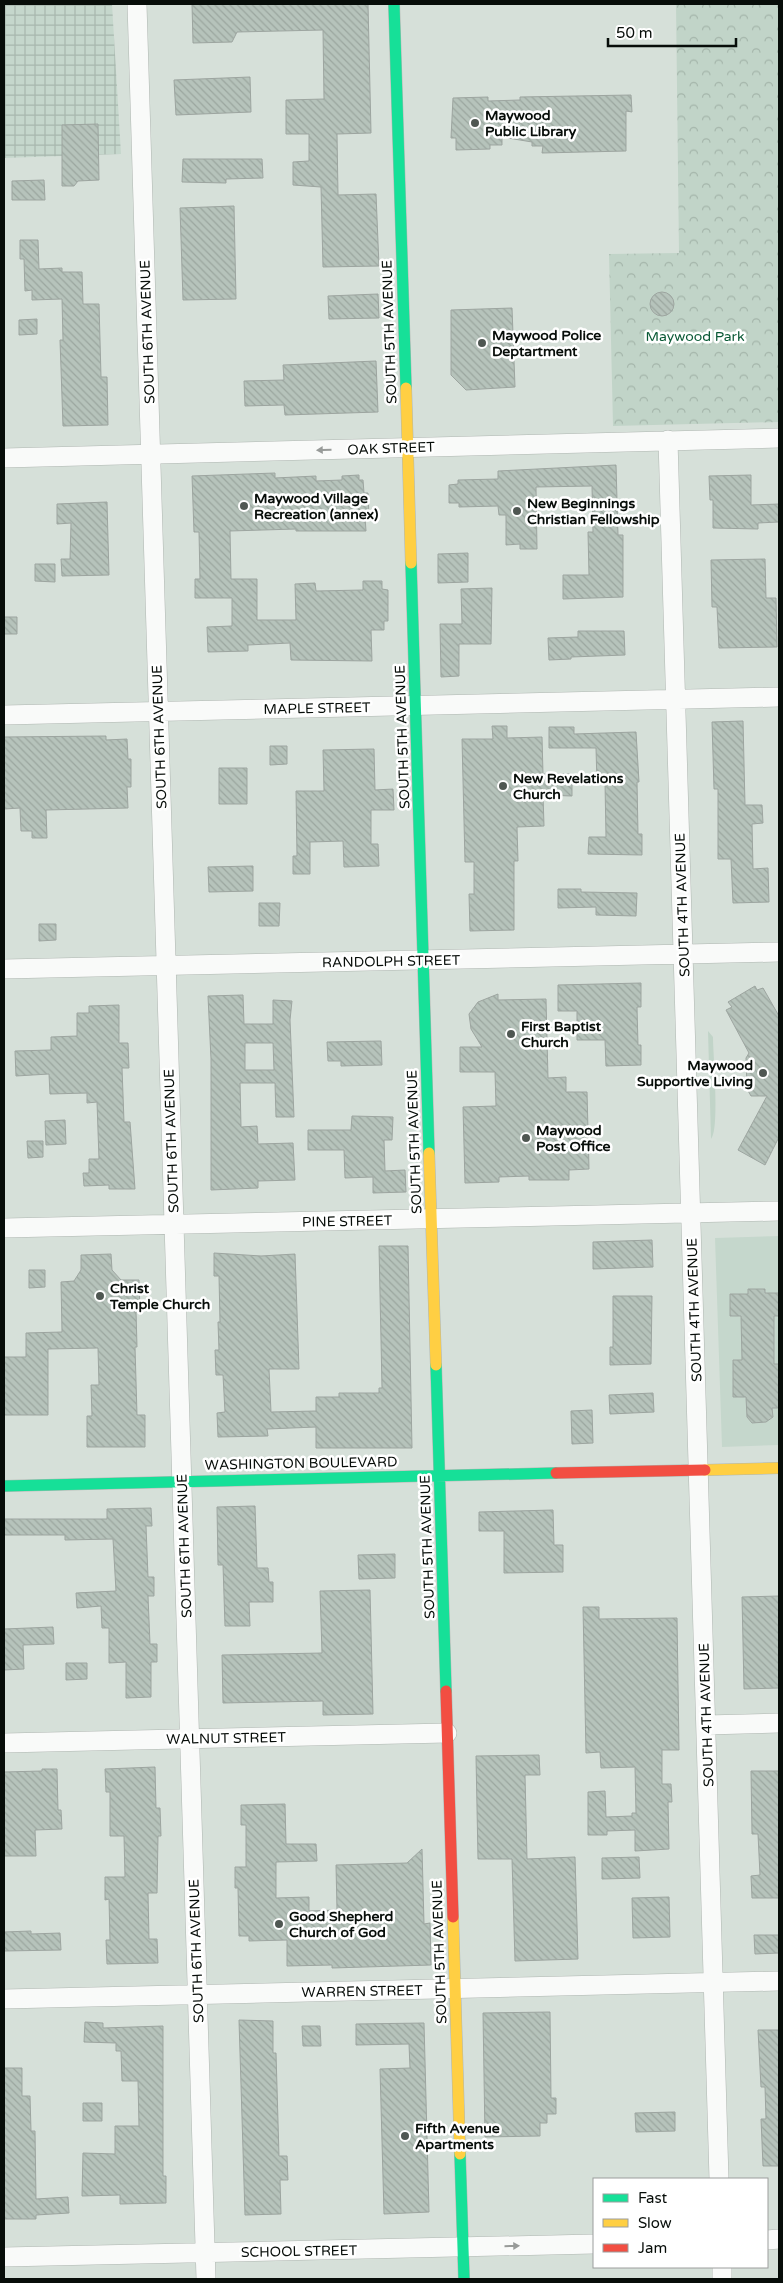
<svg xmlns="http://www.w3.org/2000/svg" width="783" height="2283" viewBox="0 0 783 2283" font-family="'Varela Round',sans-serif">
<defs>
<pattern id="industrial-grid" width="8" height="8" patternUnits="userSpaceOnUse" patternTransform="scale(1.25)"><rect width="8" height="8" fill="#c5d7cc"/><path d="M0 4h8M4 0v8" fill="none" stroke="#a8b7ae"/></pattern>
<pattern id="forest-crowns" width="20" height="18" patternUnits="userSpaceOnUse" patternTransform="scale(1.25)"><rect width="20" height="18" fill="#c1d4c8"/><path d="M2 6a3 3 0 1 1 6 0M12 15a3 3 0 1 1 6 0" fill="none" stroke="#a4b5aa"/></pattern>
<pattern id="building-back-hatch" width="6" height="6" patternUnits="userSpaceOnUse" patternTransform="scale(1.25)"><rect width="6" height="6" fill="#b6c3bb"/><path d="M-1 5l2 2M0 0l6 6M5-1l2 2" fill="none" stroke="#9ba69f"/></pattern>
</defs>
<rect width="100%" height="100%" fill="#d6e0d9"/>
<path fill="#c5d7cc" d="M779,1236V1445L722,1447L715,1238Z"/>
<path fill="url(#industrial-grid)" d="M4,4H112L121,154L4,158Z"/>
<path fill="#c1d4c8" d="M708,1031L713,1037C713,1055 720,1130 711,1139Z"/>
<path fill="url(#forest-crowns)" d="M676,4H779V422L613,426L609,254L679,253Z"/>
<path fill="url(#building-back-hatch)" stroke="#9da5a0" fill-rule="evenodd" d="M192,4H368L371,133L337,134L338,195L376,194L379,266L323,267L321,187L293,185V162L309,161V134H286V100L324,99L323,30L237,32L232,42L193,43Z
M250,77L251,112L176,115L174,80Z
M631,95L632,112L626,111V151L542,153L543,146H532V142L502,137V145H490V149L456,150V138H451L453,98L488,97V101L520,100V97Z
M98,124L99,180L78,181L74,186H62V125Z
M183,159H262L263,178L226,179V183L182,182Z
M44,180L45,200H12V181Z
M234,206L236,299L183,300L180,208Z
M20,240H38L39,269L62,268V272H82L83,304H99L101,377H107L108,425L63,426L60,340H63L62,299L32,300V290L25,291L24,259H20Z
M650 304a12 12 0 1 1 24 0a12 12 0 1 1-24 0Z
M378,294L379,318L329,319L328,296Z
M512,308L515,387L466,390L451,375V310Z
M37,319V334L19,335V320Z
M376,361L378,412L285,415L284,405L245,406L244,381L284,380L283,365Z
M616,465L618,535H623V597L563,599V575H589L588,532H593L592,486L536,487L537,549H520V544L506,545V515H499L498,506L459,507V503H449V485L458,484V480L498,479V471Z
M275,473V478L316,476V481L342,480V476L359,475V480H363L364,493H368L369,517H365L366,531H296V529L230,531L231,579H257V620H296L295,584L315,583L316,591L363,590V581H382V589L388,590V621H384V630H371L372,661L291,660L290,643L248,645V651L208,652L207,627L232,626V598H195V579H200L199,532H194L192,476Z
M751,475V505L779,504V522L758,523V529L713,528V500H710L709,476Z
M107,502L109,575L62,576L61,559H70L71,523L57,524V504Z
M468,553V582L438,583V554Z
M765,559L766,598H776L777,647L719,648L717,607H712L711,560Z
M35,564H55V582L35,581Z
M492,588L491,644H459V676L441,677L440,624H462L461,589Z
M4,617H17V634H4Z
M578,631H624L625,655L571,657V659L549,660L548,638L578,637Z
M743,721L745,805H762L763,823L752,824L753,869L768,868L769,902L733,903L731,859H718V789H714L712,722Z
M492,726H507V738L542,737L543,774H572V796L543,795L544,826L517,827L518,861H514V930L470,931L469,894H474V862H465L462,739H493Z
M549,727H574V734L636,732L639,782H637L638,834H642V855L588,854L589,837H606L605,782L597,783L596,748H549Z
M106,736V740L127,739L128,759H131V787H127L128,808L46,810L47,838H32V831H21L20,808L4,809V737Z
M270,746H287V764L270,765Z
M374,749L375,790L393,789L394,810H371V844H378L379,866L344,867L343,841L310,842V874H293V856H297L296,791H324L323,750Z
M219,768H247V804H219Z
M253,866V891L209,892L208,867Z
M558,889H581V892L637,893L636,916L596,915V907L558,908Z
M259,903H280L279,926H259Z
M39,924H56V940L39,941Z
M641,983V1007H637L638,1045H641V1065L606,1066L605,1040H577V1011H558V985Z
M755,986L757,990L763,988L779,1016V1137L765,1165L738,1150L767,1096H751L747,1089L746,1058L749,1053L726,1010L732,1007L728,1002Z
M498,994V1000L546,999L548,1078L566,1077V1092H587L589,1169L569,1170V1180H529V1176L499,1177V1182L465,1183L463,1107L496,1106L495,1072H460V1047H482L471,1029L469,1014L478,1002Z
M243,995L244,1024H273V1000L292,1001L290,1020L294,1117H276L275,1083H240L241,1127L257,1126L258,1144L293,1143L295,1180L258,1181V1188L211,1190V1059L208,996ZM245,1043H273L274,1070H245Z
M119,1005V1043H128L129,1068H122L124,1122H130L135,1189H109V1185L84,1186L83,1173H89V1159H99L97,1102L87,1103V1093L50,1094L49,1074L16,1076L15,1051L51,1050V1037L77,1036V1013H89V1006Z
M381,1041L382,1065L341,1066V1061H328L327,1042Z
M352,1116L393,1117L392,1140H384L385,1171L405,1170L406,1192L373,1193V1177L345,1178L344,1150H308V1130H351Z
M65,1120L66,1144L46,1145L45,1121Z
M27,1141H43V1157L28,1158Z
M652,1240L653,1267L593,1269V1242Z
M379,1246H408L412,1448H316V1427L267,1429L268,1436L218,1437L217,1413L225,1412L223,1375H216L215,1350H219L218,1322H220L219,1276H214V1253L261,1256L295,1254L299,1369H269L271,1412L316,1411V1397H339V1393H379V1388H382Z
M111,1254L112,1270L121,1280H139L140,1311H136L137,1347H135L137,1415H145V1447H87V1416H92L91,1385H99L98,1348L48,1349V1415H4V1357H26V1333L62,1332L61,1282L74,1281L81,1270V1255Z
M29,1270H45V1287L29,1288Z
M748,1289H765V1293H779V1316H774V1364H779V1408H772L773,1417L766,1422L752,1423L747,1417L746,1397H733V1360H742L741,1316H730V1294H748Z
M613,1296H652L651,1364L610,1365V1347H613Z
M653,1393L654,1412L610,1414L609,1395Z
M592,1410L593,1443L572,1444L571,1411Z
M255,1506L257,1568H268L269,1582H273V1602H249L250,1626H225L223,1565H218L217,1507Z
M151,1508L152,1526H146L148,1577H154V1596H148L150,1644H157V1662H151V1697L126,1698V1662L109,1663V1628H102L101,1606L77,1608L76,1593L116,1591L113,1539L65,1540V1535H4V1519H107V1509Z
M553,1510L554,1545H563V1572L504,1573V1531H479V1512Z
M395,1554V1578L359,1579L358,1555Z
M370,1590L373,1714L323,1715V1701L223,1703L222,1655L322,1653L320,1591Z
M779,1596V1688L744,1689L742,1597Z
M583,1607H599V1619L677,1618L679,1750H662V1784H671L672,1802H668L669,1849L635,1851V1830L607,1831V1835H588V1792L605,1791L606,1817L632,1816V1813H636L635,1767L601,1768L600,1752L586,1753Z
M53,1627L54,1644L23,1645L24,1669L4,1670V1629Z
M66,1663H87V1679L66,1680Z
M539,1755L540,1775H525L527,1859L575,1857L578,1959L515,1961L512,1859H478L476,1756Z
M155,1767L156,1808H160L161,1836H158L157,1893H148L149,1939H157L158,1963L107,1964L106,1940H110L109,1899L105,1900V1877H125L124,1836H110V1792H106L105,1769Z
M42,1769H57L58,1810H61L62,1829L35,1830L36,1856H4V1772L42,1771Z
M751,1771H779V1898H752L751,1876L760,1875L758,1834H752Z
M285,1804L286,1844H316L317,1861L276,1862V1898L309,1897V1911L337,1910L336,1865L407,1863L422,1849L424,1924L430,1923L431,1965L332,1968V1965L287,1966V1940L249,1941V1936H239L238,1888H235V1867H246V1825H241V1805Z
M639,1857L640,1878L602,1879V1858Z
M669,1897L670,1937L633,1938L632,1898Z
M31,1931V1934L60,1933L61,1950L4,1951V1932Z
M754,1935H779V1953L755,1954Z
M550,2012L551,2098H556V2114H547V2123H540V2136L485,2137L483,2013Z
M239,2020L273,2021V2053H276L279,2156H287L288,2180H280L281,2214L245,2215Z
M85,2022L103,2023V2028L163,2026V2176H166V2203L120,2204V2195L82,2196L83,2153L115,2154V2126H139L138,2081H122L121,2051H116V2043L84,2042Z
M424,2023L429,2212L384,2214L380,2069L410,2068L409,2044L356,2045V2024Z
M302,2026H320L321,2046H303Z
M758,2030H779V2166H763L761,2119H766L765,2087H761Z
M4,2068H22V2096H30L31,2131H35L36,2199L68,2197L69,2213L36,2215V2219H4Z
M83,2103H102V2121H83Z
M675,2112V2131L636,2132L635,2113Z"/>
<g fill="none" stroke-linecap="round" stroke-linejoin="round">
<g stroke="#afb6b1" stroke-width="20">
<path id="street" d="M137,4L206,2279
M668,440L719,2179
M4,458L779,438
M4,715L779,697
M4,969L779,952
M4,1228L779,1211
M706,1725L779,1723
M4,1743L447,1733
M4,1999L779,1981
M767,2240L779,2239
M4,2257L594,2244
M722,2267V2279"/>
</g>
<g stroke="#afb6b1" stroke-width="12">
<path id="fast" d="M394,4L406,388
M411,563L429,1153
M436,1365L446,1691
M4,1486L556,1473
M460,2154L464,2279"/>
</g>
<g stroke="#afb6b1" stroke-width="12">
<path id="slow" d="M406,388L411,563
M429,1153L436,1365
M705,1470L779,1468
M453,1917L460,2154"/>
</g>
<g stroke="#afb6b1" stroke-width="12">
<path id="jam" d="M556,1473L705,1470
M446,1691L453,1917"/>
</g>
<use href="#street" stroke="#f9faf9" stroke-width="19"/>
<use href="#fast" stroke="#16e098" stroke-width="11"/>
<use href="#slow" stroke="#ffcf43" stroke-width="11"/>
<use href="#jam" stroke="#f24e42" stroke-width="11"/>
</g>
<defs><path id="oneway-solid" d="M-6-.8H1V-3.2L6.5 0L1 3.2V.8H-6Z" transform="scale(1.25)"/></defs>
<g fill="#989b99">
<use href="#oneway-solid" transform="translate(324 450) rotate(178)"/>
<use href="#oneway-solid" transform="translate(512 2246) rotate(-1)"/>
</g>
<g fill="#4f5752" stroke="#fff" stroke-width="2">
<circle cx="475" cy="123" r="5"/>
<circle cx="482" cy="343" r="5"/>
<circle cx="244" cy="506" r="5"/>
<circle cx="517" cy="511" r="5"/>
<circle cx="503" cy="786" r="5"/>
<circle cx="511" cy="1034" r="5"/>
<circle cx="763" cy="1073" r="5"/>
<circle cx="526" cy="1138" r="5"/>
<circle cx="100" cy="1296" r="5"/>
<circle cx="279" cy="1924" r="5"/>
<circle cx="405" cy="2136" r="5"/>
</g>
<g text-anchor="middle" stroke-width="5" stroke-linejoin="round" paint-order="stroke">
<g font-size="14" font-weight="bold" fill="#070d09" stroke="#fff" text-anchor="start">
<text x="485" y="120">Maywood<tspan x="485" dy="16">Public Library</tspan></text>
<text x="492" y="340">Maywood Police<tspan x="492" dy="16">Deptartment</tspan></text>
<text x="254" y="503">Maywood Village<tspan x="254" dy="16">Recreation (annex)</tspan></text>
<text x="527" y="508">New Beginnings<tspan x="527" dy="16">Christian Fellowship</tspan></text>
<text x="513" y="783">New Revelations<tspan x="513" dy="16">Church</tspan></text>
<text x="521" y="1031">First Baptist<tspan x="521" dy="16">Church</tspan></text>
<text x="753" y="1070" text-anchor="end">Maywood<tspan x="753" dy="16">Supportive Living</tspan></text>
<text x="536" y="1135">Maywood<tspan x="536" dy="16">Post Office</tspan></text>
<text x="110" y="1293">Christ<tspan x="110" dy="16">Temple Church</tspan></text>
<text x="289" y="1921">Good Shepherd<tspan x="289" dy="16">Church of God</tspan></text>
<text x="415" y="2133">Fifth Avenue<tspan x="415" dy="16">Apartments</tspan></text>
</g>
<g font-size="14" fill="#070d09" stroke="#fff">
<text transform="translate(147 332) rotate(-92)" y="5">SOUTH 6TH AVENUE</text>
<text transform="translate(389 332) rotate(-92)" y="5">SOUTH 5TH AVENUE</text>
<text transform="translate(391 448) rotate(-2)" y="5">OAK STREET</text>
<text transform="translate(317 708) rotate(-1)" y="5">MAPLE STREET</text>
<text transform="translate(159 737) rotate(-92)" y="5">SOUTH 6TH AVENUE</text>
<text transform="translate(402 737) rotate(-92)" y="5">SOUTH 5TH AVENUE</text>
<text transform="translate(682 905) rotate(-92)" y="5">SOUTH 4TH AVENUE</text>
<text transform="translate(391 961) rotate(-1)" y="5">RANDOLPH STREET</text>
<text transform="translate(171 1141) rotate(-92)" y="5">SOUTH 6TH AVENUE</text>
<text transform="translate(414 1142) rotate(-92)" y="5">SOUTH 5TH AVENUE</text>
<text transform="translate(347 1221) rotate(-1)" y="5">PINE STREET</text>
<text transform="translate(694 1310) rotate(-92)" y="5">SOUTH 4TH AVENUE</text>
<text transform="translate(301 1463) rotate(-1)" y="5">WASHINGTON BOULEVARD</text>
<text transform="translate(184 1546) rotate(-92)" y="5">SOUTH 6TH AVENUE</text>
<text transform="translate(427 1547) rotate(-92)" y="5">SOUTH 5TH AVENUE</text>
<text transform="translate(706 1715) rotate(-92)" y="5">SOUTH 4TH AVENUE</text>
<text transform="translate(226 1738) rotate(-1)" y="5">WALNUT STREET</text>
<text transform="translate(196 1951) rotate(-92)" y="5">SOUTH 6TH AVENUE</text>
<text transform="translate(439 1952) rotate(-92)" y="5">SOUTH 5TH AVENUE</text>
<text transform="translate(362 1991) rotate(-1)" y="5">WARREN STREET</text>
<text transform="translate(299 2251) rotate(-1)" y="5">SCHOOL STREET</text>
</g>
<g font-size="14" fill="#095935" stroke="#fff">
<text x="695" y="341">Maywood Park</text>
</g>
</g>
<rect width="783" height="2283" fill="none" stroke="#070d09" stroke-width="10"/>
<rect x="593" y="2178" width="175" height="90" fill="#ffffff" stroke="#9c9e9d"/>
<rect x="603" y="2194" width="25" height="8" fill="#16e098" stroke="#9c9e9d"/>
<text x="638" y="2203" font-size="15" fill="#070d09">Fast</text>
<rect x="603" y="2219" width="25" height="8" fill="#ffcf43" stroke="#9c9e9d"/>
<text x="638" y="2228" font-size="15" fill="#070d09">Slow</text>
<rect x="603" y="2244" width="25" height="8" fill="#f24e42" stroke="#9c9e9d"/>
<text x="638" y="2253" font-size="15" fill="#070d09">Jam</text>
<path d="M608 38v8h128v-8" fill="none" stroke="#070d09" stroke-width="2.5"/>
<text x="616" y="38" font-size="15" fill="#070d09" stroke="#ffffff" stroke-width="4" paint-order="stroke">50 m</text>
</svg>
